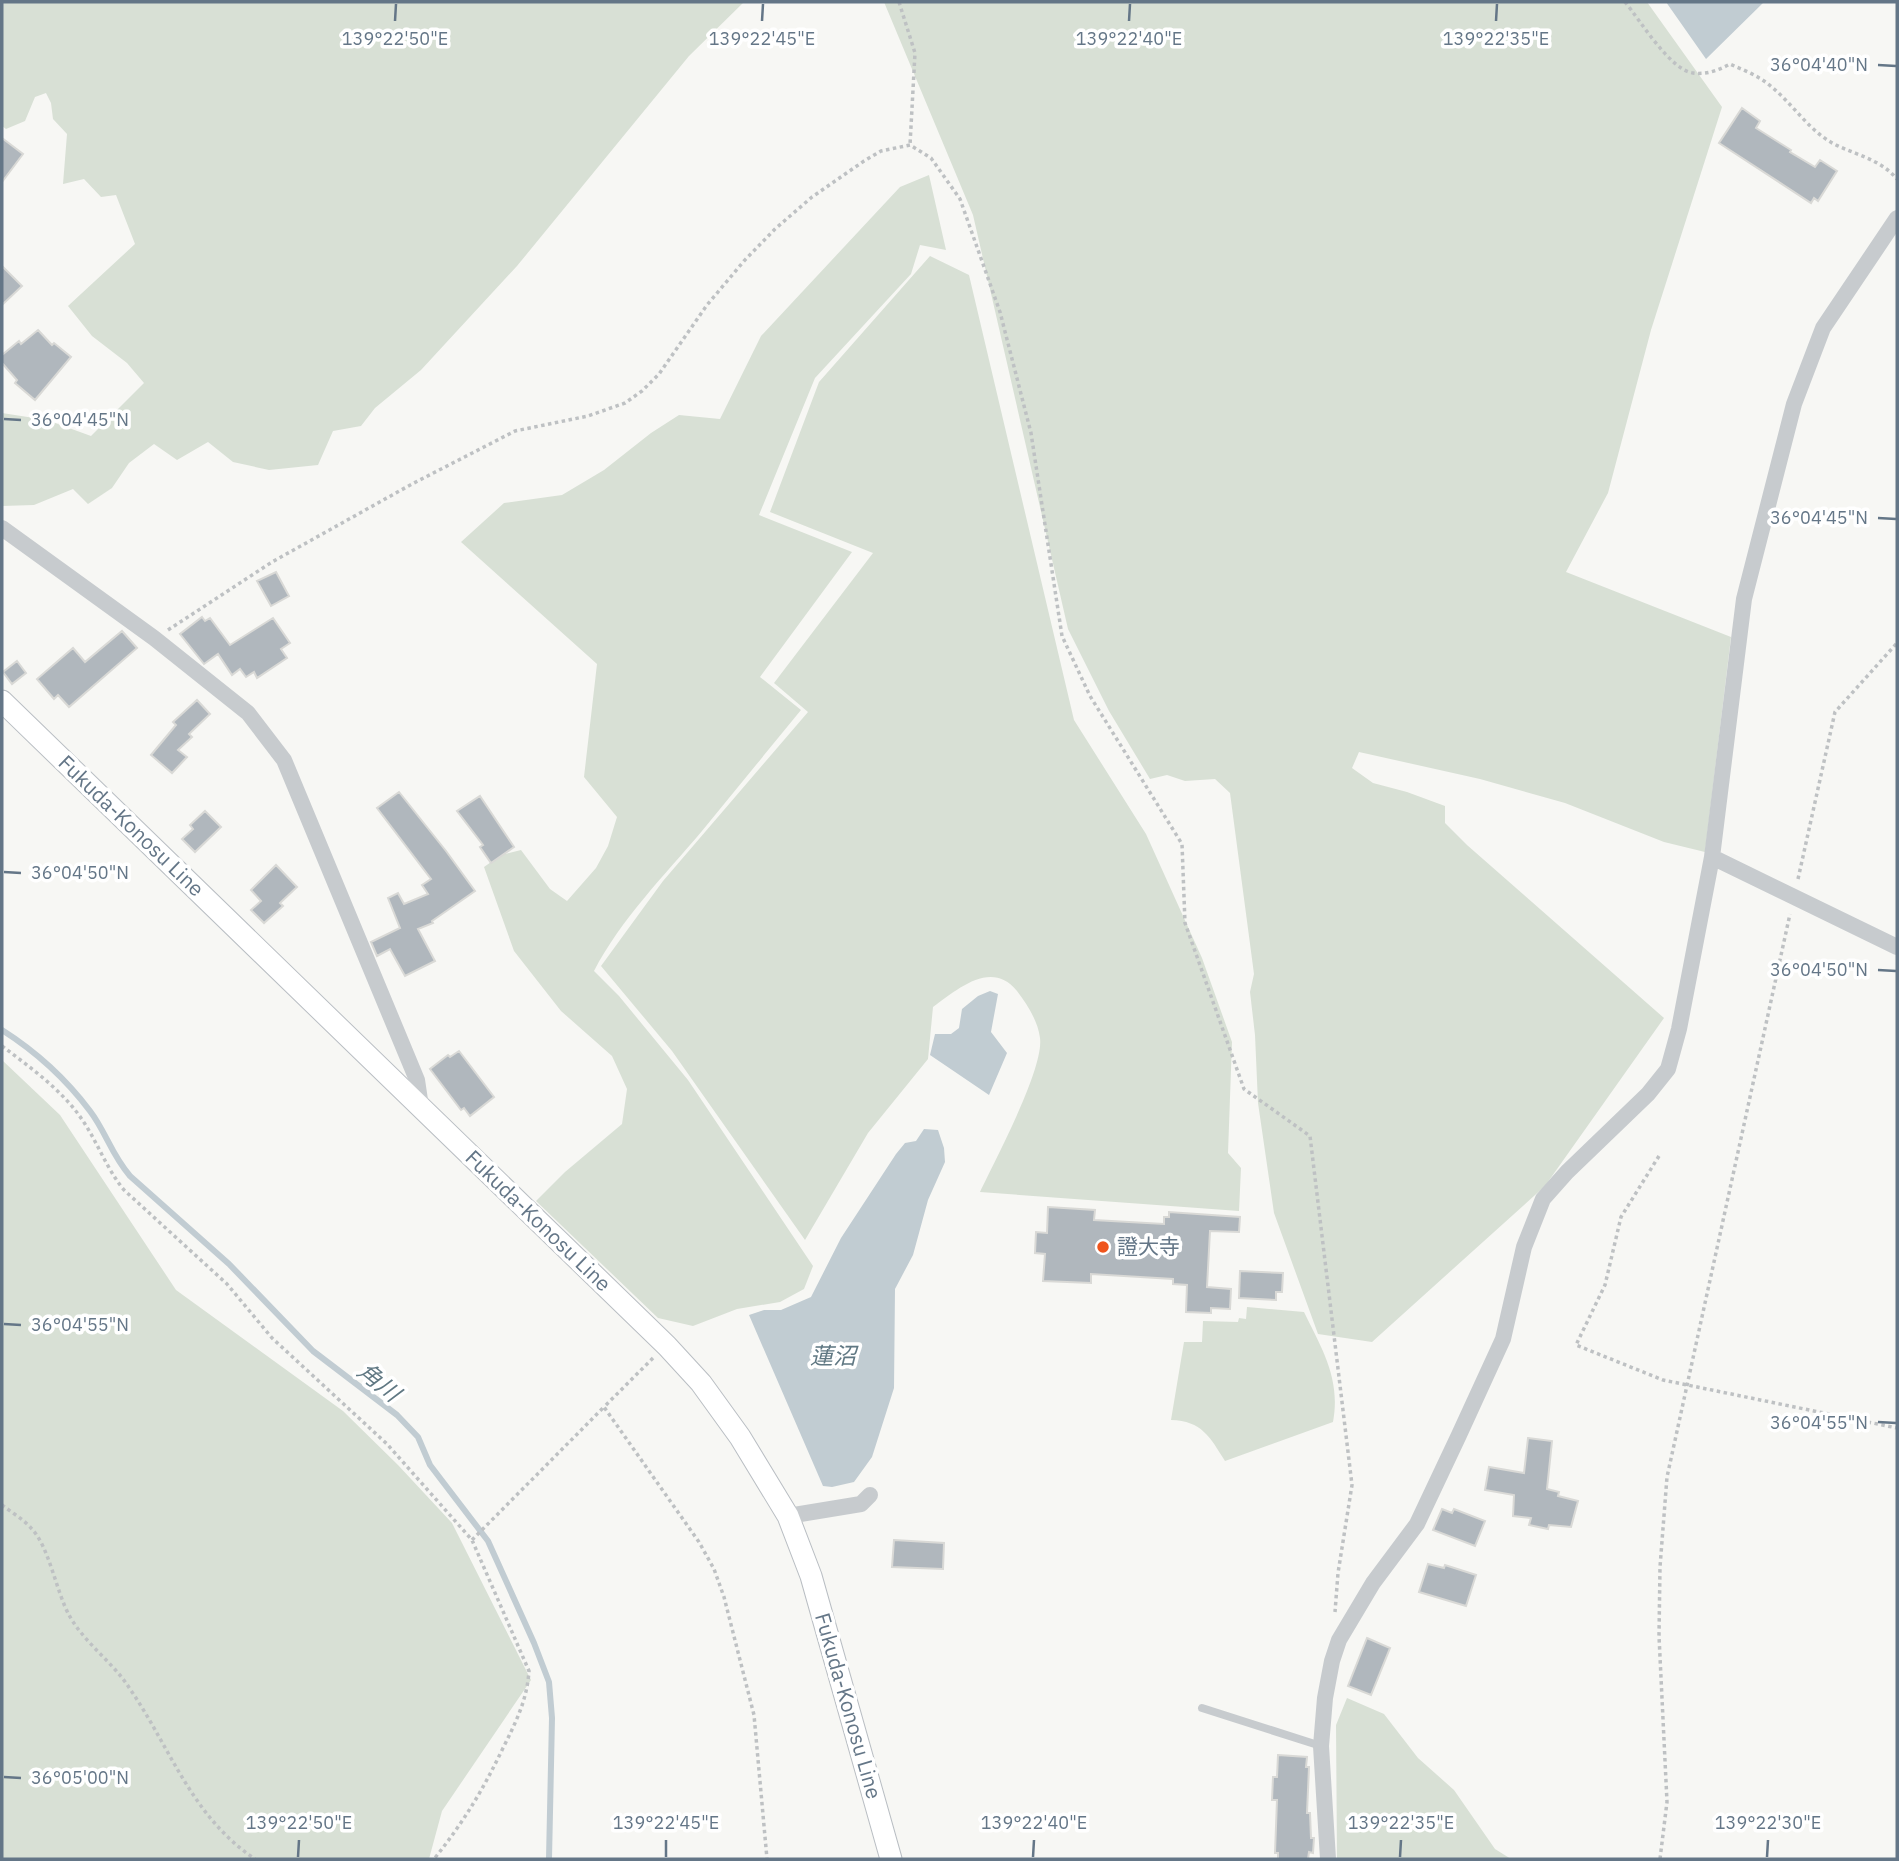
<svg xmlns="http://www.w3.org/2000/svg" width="1899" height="1861" viewBox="0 0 1899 1861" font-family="'IBM Plex Sans','Noto Sans JP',sans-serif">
<rect width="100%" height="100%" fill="#f7f7f4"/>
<path fill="#d8e0d5" d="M2,2H744L689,56L517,266L421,370L375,408L361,426L333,431L318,465L269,470L233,462L208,442L177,460L154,444L129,463L112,488L88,504L73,489L34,505L2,506V413L47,420L91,436L144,383L127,363L92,336L68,306L135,244L116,195L101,197L84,179L63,184L67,134L53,119L51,103L46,93L35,97L25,121L6,129L2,126Z
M884,2H1647L1722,107L1651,330L1608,493L1566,572L1731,637L1705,852L1664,842L1565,803L1480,779L1359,752L1352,768L1373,783L1407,792L1445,806V823L1467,845L1664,1018L1545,1186L1372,1342L1318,1334L1274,1213L1258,1103L1255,1035L1250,992L1254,974L1230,793L1215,779L1185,781L1167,775L1150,779L1109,711L1068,629L973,215Z
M929,175L946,250L920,245L911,274L815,378L759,515L852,552L760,677L801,710C768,750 735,791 702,831C664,876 621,919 594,971L619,996L688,1080L813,1266L804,1289L780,1302L737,1309L693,1326L658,1318L536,1201L565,1172L622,1124L627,1089L612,1056L561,1011L514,951L484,867L501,855L521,850L550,889L567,901L596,868L608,846L617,817L584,777L597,664L461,542L504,503L562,495L604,470L651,433L679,415L720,419L761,336L900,187Z
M930,256L969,275L1074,720L1146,834L1202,958L1232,1042L1228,1153L1241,1168L1239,1211L980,1192C995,1160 1044,1069 1040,1038C1038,1021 1027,1004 1017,991C991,959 957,990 933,1007L928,1059L868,1133L805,1240L672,1051L601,966L663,881L808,712L774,683L873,553L770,512L819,382Z
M2,1060L60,1115L176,1290L343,1411L398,1465L452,1523L531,1680L442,1811L429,1859H2Z
M1247,1307L1304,1312C1322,1349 1341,1379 1333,1422L1225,1461C1210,1437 1202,1421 1171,1420L1184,1342H1202L1203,1321L1238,1322L1239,1318L1246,1319Z
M1347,1698L1384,1714L1418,1758L1454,1790L1495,1849L1511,1859H1337L1336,1725Z"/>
<path fill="#c1ccd2" d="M1666,2H1764L1706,59Z
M990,991L998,994L991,1032L1007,1053L989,1095L930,1055L935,1034H951L959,1028L962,1009L978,996Z
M924,1129L938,1130L944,1148L945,1162L928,1200L913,1255L895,1289L894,1388L872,1457L854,1482L832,1487L823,1486L749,1315L764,1310H781L811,1297L841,1238L896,1154L905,1143L916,1141Z"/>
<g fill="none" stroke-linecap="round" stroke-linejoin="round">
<path stroke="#c1ccd2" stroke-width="6" d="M2,1030C35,1051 66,1079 90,1111C106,1132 111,1154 130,1176L229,1264L313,1351L397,1415L418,1437L430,1465L488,1541L534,1643L549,1682L552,1718L549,1859"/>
</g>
<path fill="#b0b7bd" stroke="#d9d9d6" stroke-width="2" d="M1742,108L1760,121L1756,128L1791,150L1790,152L1815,167L1820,160L1837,171L1818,201L1814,198L1811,203L1719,143Z
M2,138L23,154L2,182Z
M2,266L22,286L2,305Z
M38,330L52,345L54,343L71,357L35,400L15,383L17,380L2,363V355L19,341L21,344Z
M276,572L289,596L271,606L257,581Z
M202,617L205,621L210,618L230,645L273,618L290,643L281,649L287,658L257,678L254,672L246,677L240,669L232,675L218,654L204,664L180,634Z
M122,631L137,648L69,707L58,695L54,699L37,679L73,648L85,662Z
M17,661L26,673L12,684L3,672Z
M197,700L210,714L189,734L192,737L178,750L187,757L172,773L151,755L176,725L173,722Z
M399,792L446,851L475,891L432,921L433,923L418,929L435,961L405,976L390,949L377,956L371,942L400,928L388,898L398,893L404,904L428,894L422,885L431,879L377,808Z
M480,796L514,847L491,863L480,847L483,845L457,811Z
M205,811L221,827L195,852L182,839L193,829L190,825Z
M276,865L297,887L280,903L283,906L264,923L251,910L261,901L251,890Z
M459,1051L494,1097L470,1116L464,1108L461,1110L430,1069L448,1055L450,1057Z
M1048,1207L1095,1210L1094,1220L1164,1224V1217H1169V1212L1240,1217L1239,1232L1210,1231L1207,1287L1231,1289L1230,1309L1211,1308V1313L1186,1312L1187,1285L1173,1284V1279L1091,1274V1283L1043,1281L1045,1254L1035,1253L1036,1232L1047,1233Z
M1240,1271L1283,1273L1282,1292H1276V1300L1239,1298Z
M1528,1438L1552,1441L1547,1489L1559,1492L1558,1496L1578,1501L1571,1527L1549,1525L1548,1529L1529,1525L1531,1518L1513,1516L1514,1495L1485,1490L1489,1467L1524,1473Z
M1442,1509L1452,1513L1454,1509L1485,1521L1475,1546L1433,1530Z
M894,1540L944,1543L943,1569L892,1567Z
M1428,1564L1444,1568L1445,1565L1476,1575L1466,1606L1419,1592Z
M1367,1638L1390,1648L1371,1695L1348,1686Z
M1278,1755L1307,1757L1306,1767H1309L1307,1813H1310L1311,1838H1314L1313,1853L1309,1852L1308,1859H1278V1853H1275L1277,1800H1272L1273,1777H1277Z"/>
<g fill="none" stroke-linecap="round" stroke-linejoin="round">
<g stroke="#b9bec3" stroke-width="23">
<path id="secondary" d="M2,701L667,1346L701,1383L740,1437L788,1516L811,1576L891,1859"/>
</g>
<path stroke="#bec1c3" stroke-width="3.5" stroke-dasharray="3.5 3.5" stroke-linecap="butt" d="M899,2L915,53L910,145
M1625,2C1640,20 1670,70 1693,73C1706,75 1719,70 1730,64C1743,70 1757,75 1768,84C1793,103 1808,131 1836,145C1857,155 1881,160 1897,179
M168,630L272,562L412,484L515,431L588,416L625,403L642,391L659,374L707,305L744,261L775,229L812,197L864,161L881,151L910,145L931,158L960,199L1000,312L1031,433L1062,636L1090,696L1182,844L1185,923L1244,1089L1310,1136L1352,1485L1338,1573L1335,1612
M1798,879L1835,712L1897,643
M2,1046C31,1068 65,1092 85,1124C99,1146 107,1169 124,1190L227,1284L272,1338L387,1444L472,1540L529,1671C527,1700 516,1722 503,1748C483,1790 463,1823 434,1859
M1659,1156L1621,1217L1605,1285L1576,1345L1663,1380L1897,1428
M653,1358L604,1407L699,1542L714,1569L724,1597L754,1715L767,1859
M2,1505C11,1512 23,1519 31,1528C49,1546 56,1591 69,1615C85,1644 113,1662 130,1689C171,1749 192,1817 255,1859
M472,1540L604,1407
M1660,1859L1667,1802L1659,1636L1660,1567L1667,1477L1790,914"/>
<path stroke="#c7cbce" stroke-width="8" d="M1202,1708L1321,1746"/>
<path stroke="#c7cbce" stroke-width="16" d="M2,528L154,638L248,713L284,760L417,1080L421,1107
M1712,857L1897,947
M788,1516L861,1504L870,1495
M1328,1859L1321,1746L1325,1698L1332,1661L1339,1640L1373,1583L1417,1524L1459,1435L1503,1339L1524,1247L1543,1199L1567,1172L1648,1094L1668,1069L1679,1029L1712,857L1744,599L1794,404L1823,328L1897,218"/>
<use href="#secondary" stroke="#fff" stroke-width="21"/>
</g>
<path fill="none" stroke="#647687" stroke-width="2.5" d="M395,21L396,4M762,21L763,4M1129,21L1130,4M1496,21L1497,4M1878,65L1896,66M4,419L21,420M1878,518L1896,519M4,872L21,873M1878,970L1896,971M4,1324L21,1325M1878,1422L1896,1423M4,1777L21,1778M298,1857L299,1840M666,1857V1840M1033,1857L1034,1840M1400,1857L1401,1840M1767,1857L1768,1840"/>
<circle fill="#ef541c" stroke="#fff" stroke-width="2.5" cx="1103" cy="1247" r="7"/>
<g text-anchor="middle" stroke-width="7" stroke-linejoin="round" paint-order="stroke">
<g font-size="21" fill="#647687" stroke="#fff">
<text transform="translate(131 826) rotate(44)" y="7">Fukuda-Konosu Line</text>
<text transform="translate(538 1221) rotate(44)" y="7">Fukuda-Konosu Line</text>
<text transform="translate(848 1706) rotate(74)" y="7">Fukuda-Konosu Line</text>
</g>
<g font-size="21" fill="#647687" stroke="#fff" text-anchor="start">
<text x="1117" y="1254">證大寺</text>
</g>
<g font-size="23" font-style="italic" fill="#607883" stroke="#fff">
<text x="833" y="1364">蓮沼</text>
<text transform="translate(379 1382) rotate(39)" y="8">角川</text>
</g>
</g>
<g font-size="18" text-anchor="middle" fill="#647687" stroke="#fff" stroke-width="7" stroke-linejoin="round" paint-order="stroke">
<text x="395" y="45">139°22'50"E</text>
<text x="762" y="45">139°22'45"E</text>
<text x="1129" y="45">139°22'40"E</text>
<text x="1496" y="45">139°22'35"E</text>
<text x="1819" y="71">36°04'40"N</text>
<text x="80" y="426">36°04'45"N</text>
<text x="1819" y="524">36°04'45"N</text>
<text x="80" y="879">36°04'50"N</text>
<text x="1819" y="976">36°04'50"N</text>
<text x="80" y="1331">36°04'55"N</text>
<text x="1819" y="1429">36°04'55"N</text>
<text x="80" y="1784">36°05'00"N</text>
<text x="299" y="1829">139°22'50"E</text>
<text x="666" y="1829">139°22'45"E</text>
<text x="1034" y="1829">139°22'40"E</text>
<text x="1401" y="1829">139°22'35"E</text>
<text x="1768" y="1829">139°22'30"E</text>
</g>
<rect width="1899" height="1861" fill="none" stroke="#647687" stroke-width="7"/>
</svg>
